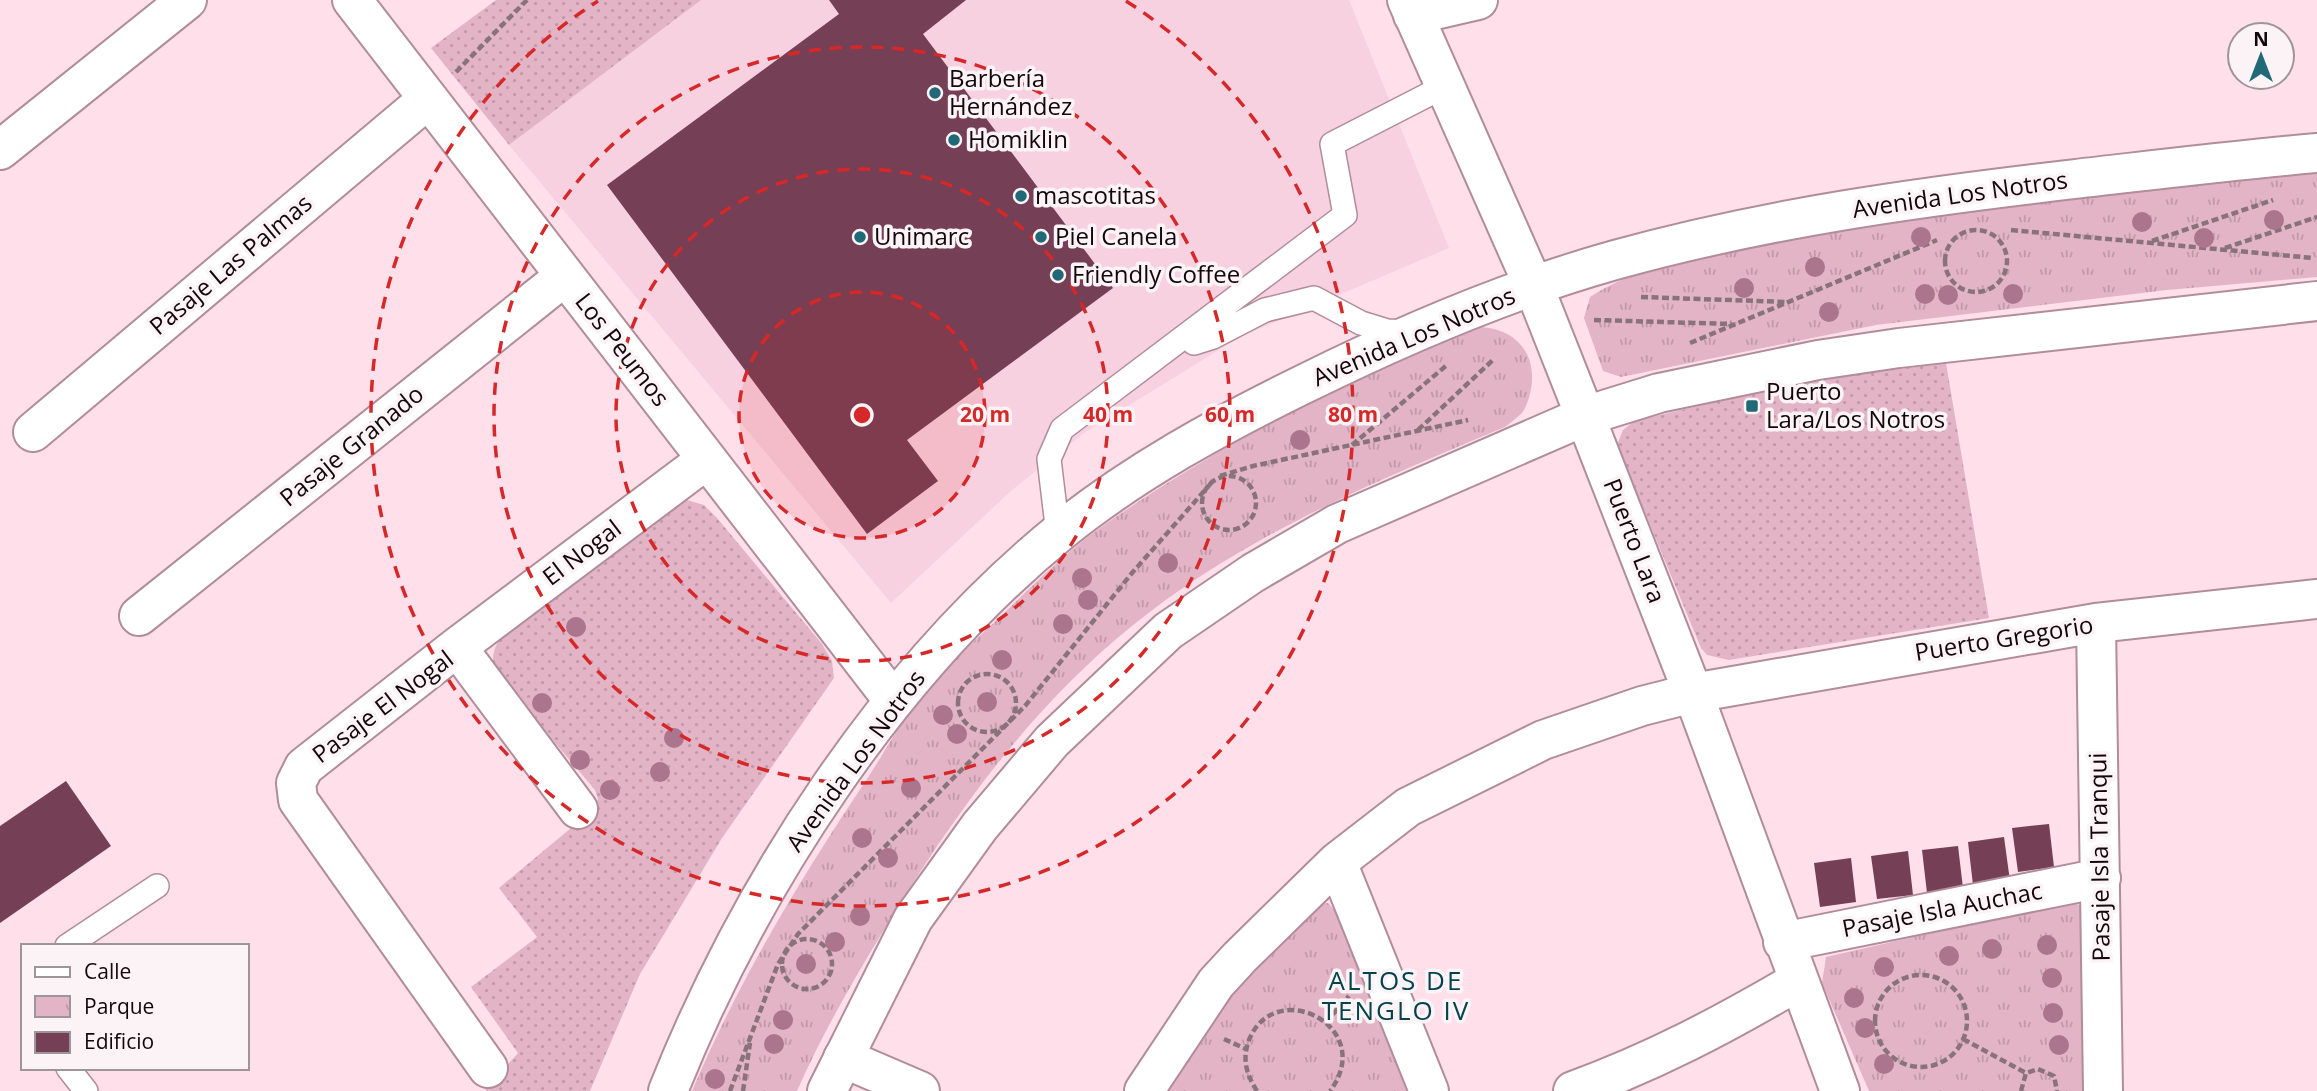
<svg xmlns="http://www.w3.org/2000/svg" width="2317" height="1091" viewBox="0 0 2317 1091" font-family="'Open Sans',sans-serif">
<defs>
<pattern id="grass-dots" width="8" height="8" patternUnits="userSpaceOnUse" patternTransform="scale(1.75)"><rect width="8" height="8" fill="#e2b4c5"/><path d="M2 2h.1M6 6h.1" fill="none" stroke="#c199a8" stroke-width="1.8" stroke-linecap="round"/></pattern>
<pattern id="park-tufts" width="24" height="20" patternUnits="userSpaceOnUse" patternTransform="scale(1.75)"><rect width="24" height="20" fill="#e2b4c5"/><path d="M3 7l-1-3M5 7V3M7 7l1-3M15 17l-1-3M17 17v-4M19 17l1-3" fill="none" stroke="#c199a8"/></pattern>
</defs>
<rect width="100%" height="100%" fill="#ffdfea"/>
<path fill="#f7d1df" d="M701,0H1349L1449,248L1240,337L1084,433L1012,490L891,603L509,145Z"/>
<path fill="url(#grass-dots)" d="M496,0H701L509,145L431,48Z
M1946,363L1989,618L1729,660L1707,655L1701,648L1617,445L1623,430L1634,421L1806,381Z
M687,500L704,505L717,518L822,644L832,661L834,678L722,838L640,974L590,1091H485L518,1053L471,987L537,937L499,888L595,808L598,799L595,790L496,673C490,656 494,647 504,633L669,504Z"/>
<path fill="url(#park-tufts)" d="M2317,168V277L2167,290L1876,325L1621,377L1603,371L1584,318L1590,297C1636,266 1699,260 1752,248C1937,209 2128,187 2317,168Z
M1479,327C1511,328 1534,348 1532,382C1531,391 1528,405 1522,413C1517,418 1511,422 1505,427C1376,481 1243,536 1132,626C1030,708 953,816 885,928C853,981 822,1034 797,1091H692C739,980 800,879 867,779C888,747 908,708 934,680C955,658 978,638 1000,617C1030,588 1060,558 1093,533C1211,448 1344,381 1479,327Z
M2071,901L2081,906L2083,1091H1869L1822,983L1826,957Z
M1328,903L1340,916L1407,1091H1161L1230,988L1312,904Z"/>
<path fill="#753f55" d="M829,0H966L923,34L1113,288L907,440L938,481L867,534L607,185L839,14Z
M66,781L111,846L0,923V826Z
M2049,824L2054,867L2018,872L2012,828Z
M2004,837L2010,881L1973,885L1968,842Z
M1958,846L1963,888L1927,893L1922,850Z
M1908,851L1913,895L1877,899L1871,856Z
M1851,858L1856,902L1820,907L1814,863Z"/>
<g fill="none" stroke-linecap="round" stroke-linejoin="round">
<g stroke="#b18c99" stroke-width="26">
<path id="lane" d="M1194,343L1213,337L1265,310L1314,298L1361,323L1387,331L1408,332
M1058,534L1049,459L1062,429L1345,215L1332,144L1445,86
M67,946L157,886
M68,1068L86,1091"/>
</g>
<g stroke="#b18c99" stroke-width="42">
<path id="street" d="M352,0L893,700
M1413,15L1478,0
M0,150L187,0
M1585,416L1693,693L1840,1091
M33,432L428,99
M139,616L565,276
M2096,623L2103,1091
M457,647L578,809
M1337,862L1429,1091
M1783,942L2101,878
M843,1058L920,1091
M488,1068L298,800L296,783L304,767L457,647L706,460
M1144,1091L1216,983L1240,957L1337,862L1408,807L1543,740L1642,706L1693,693L2096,623L2317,599
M1573,1091C1655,1061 1723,1025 1798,981"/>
</g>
<g stroke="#b18c99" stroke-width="42">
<path id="secondary" d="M1407,0L1534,287L1585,416
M668,1091C750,885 888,672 1061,531C1134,472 1220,425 1304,384C1403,335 1508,290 1615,260C1766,218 1919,197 2075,179C2155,170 2236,160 2317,153
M827,1091L913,919L980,826L1052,741L1168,631L1253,573L1337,524L1585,416L1659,393L1818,360L1899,348L2317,301"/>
</g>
<path stroke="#89737b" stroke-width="4.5" stroke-dasharray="7 3.5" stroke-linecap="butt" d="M456,72L527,0
M2011,230L2313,258
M1945 261a31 31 0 1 1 62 0a31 31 0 1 1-62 0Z
M2152,241L2273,200
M2225,248L2317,217
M1641,297L1787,302
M1594,320L1732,324
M1690,343L1937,240
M1418,430L1494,359
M1352,445L1447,365
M1202 503a27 27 0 1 1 54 0a27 27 0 1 1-54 0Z
M1220,476L1253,466L1468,420
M958 703a29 29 0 1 1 58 0a29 29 0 1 1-58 0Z
M782 964a25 25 0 1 1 50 0a25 25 0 1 1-50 0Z
M1875 1021a46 46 0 1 1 92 0a46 46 0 1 1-92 0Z
M1326,1022L1349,996
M1224,1039L1246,1049
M1963,1039L2026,1073
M730,1091L778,964L798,934L1025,706L1132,573L1213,481
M743,1091L750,1043
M1257,1091C1246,1074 1242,1059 1249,1040C1275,975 1378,1027 1330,1091
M2021,1091L2026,1073L2038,1069L2054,1076L2057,1091"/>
<use href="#lane" stroke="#fff" stroke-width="23"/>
<use href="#street" stroke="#fff" stroke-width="38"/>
<use href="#secondary" stroke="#fff" stroke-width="38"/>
</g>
<g fill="#ac758e">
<circle cx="2274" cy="220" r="10"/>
<circle cx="2142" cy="222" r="10"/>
<circle cx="1921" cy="237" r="10"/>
<circle cx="2204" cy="238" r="10"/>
<circle cx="1815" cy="267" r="10"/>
<circle cx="1744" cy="288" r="10"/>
<circle cx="1925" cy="294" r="10"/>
<circle cx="2013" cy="294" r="10"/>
<circle cx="1948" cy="295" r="10"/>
<circle cx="1829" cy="312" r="10"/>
<circle cx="1300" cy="440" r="10"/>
<circle cx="1168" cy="563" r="10"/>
<circle cx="1082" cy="578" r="10"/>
<circle cx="1088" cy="600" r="10"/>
<circle cx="1063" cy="624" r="10"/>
<circle cx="576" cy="627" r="10"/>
<circle cx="1002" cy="660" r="10"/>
<circle cx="987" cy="702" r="10"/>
<circle cx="542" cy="703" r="10"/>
<circle cx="943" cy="715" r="10"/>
<circle cx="957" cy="734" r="10"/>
<circle cx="674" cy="738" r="10"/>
<circle cx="580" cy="760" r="10"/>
<circle cx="660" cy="772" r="10"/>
<circle cx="911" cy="788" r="10"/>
<circle cx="610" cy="790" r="10"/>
<circle cx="862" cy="838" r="10"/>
<circle cx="888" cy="858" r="10"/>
<circle cx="860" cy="916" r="10"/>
<circle cx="835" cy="942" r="10"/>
<circle cx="2047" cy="945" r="10"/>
<circle cx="1992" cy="949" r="10"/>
<circle cx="1949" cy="956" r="10"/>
<circle cx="806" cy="964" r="10"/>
<circle cx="1884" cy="967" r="10"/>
<circle cx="2052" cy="978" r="10"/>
<circle cx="1854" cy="998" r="10"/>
<circle cx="2053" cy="1013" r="10"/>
<circle cx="783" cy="1020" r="10"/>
<circle cx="1865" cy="1028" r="10"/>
<circle cx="774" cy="1044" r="10"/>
<circle cx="2059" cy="1045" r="10"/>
<circle cx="1884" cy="1064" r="10"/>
<circle cx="715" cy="1079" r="10"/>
</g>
<circle cx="862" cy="415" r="123" fill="#d62828" fill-opacity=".12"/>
<g fill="none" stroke="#d62828" stroke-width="3.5" stroke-dasharray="12 9">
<circle cx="862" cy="415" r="123"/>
<circle cx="862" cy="415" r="246"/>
<circle cx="862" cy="415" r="368"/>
<path d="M1126 1A491 491 0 1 1 598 1"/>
</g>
<g fill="#216976" stroke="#fbf3f6" stroke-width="2.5">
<circle cx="935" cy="93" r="7"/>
<circle cx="954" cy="140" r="7"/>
<circle cx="1021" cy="196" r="7"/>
<circle cx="860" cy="237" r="7"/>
<circle cx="1041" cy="237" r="7"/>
<circle cx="1058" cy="275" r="7"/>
<rect x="1745" y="399" width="14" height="14" rx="3.5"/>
</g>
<g text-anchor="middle" stroke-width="7" stroke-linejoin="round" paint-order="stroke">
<g font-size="24" fill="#13070c" stroke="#fbf3f6" text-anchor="start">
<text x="949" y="87">Barbería<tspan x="949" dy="28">Hernández</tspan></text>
<text x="968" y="148">Homiklin</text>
<text x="1035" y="204">mascotitas</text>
<text x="874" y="245">Unimarc</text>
<text x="1055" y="245">Piel Canela</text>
<text x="1072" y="283">Friendly Coffee</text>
<text x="1766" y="400">Puerto<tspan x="1766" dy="28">Lara/Los Notros</tspan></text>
</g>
<g font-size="24" fill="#13070c" stroke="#fbf3f6">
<text transform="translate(1960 195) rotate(-8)" y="8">Avenida Los Notros</text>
<text transform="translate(231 265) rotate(-40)" y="8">Pasaje Las Palmas</text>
<text transform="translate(1414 337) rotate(-23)" y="8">Avenida Los Notros</text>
<text transform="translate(622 350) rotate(52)" y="8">Los Peumos</text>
<text transform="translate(352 446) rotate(-39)" y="8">Pasaje Granado</text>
<text transform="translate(1634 541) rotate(69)" y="8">Puerto Lara</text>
<text transform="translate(582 553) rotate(-37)" y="8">El Nogal</text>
<text transform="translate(2004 639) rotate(-9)" y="8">Puerto Gregorio</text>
<text transform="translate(383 707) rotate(-37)" y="8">Pasaje El Nogal</text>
<text transform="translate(856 761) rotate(-54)" y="8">Avenida Los Notros</text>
<text transform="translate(2100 857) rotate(-91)" y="8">Pasaje Isla Tranqui</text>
<text transform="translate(1942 910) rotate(-11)" y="8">Pasaje Isla Auchac</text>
</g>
<g font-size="26" letter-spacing="2" fill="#03434d" stroke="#fbf3f6">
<text x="1396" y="990">ALTOS DE<tspan x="1396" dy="30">TENGLO IV</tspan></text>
</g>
</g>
<circle cx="862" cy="415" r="10" fill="#d62828" stroke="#fbf3f6" stroke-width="3.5"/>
<g font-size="21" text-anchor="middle" font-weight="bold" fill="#d62828" stroke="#fbf3f6" stroke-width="7" stroke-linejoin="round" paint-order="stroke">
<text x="985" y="422">20 m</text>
<text x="1108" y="422">40 m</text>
<text x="1230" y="422">60 m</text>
<text x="1353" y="422">80 m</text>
</g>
<rect x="21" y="944" width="228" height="126" fill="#fbf3f6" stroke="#9e9598" stroke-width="2"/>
<rect x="35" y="967" width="35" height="10" fill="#ffffff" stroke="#9e9598" stroke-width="2"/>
<text x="84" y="979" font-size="21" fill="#13070c">Calle</text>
<rect x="35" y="996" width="35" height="21" fill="url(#park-tufts)" stroke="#9e9598" stroke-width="2"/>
<text x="84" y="1014" font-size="21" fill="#13070c">Parque</text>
<rect x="35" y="1032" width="35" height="21" fill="#753f55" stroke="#9e9598" stroke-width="2"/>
<text x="84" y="1049" font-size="21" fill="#13070c">Edificio</text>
<g transform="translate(2261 56)"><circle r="33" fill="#fbf3f6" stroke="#9e9598" stroke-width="2"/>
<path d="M0-5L12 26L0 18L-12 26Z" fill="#216976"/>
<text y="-10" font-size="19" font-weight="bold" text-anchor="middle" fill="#13070c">N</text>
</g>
</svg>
